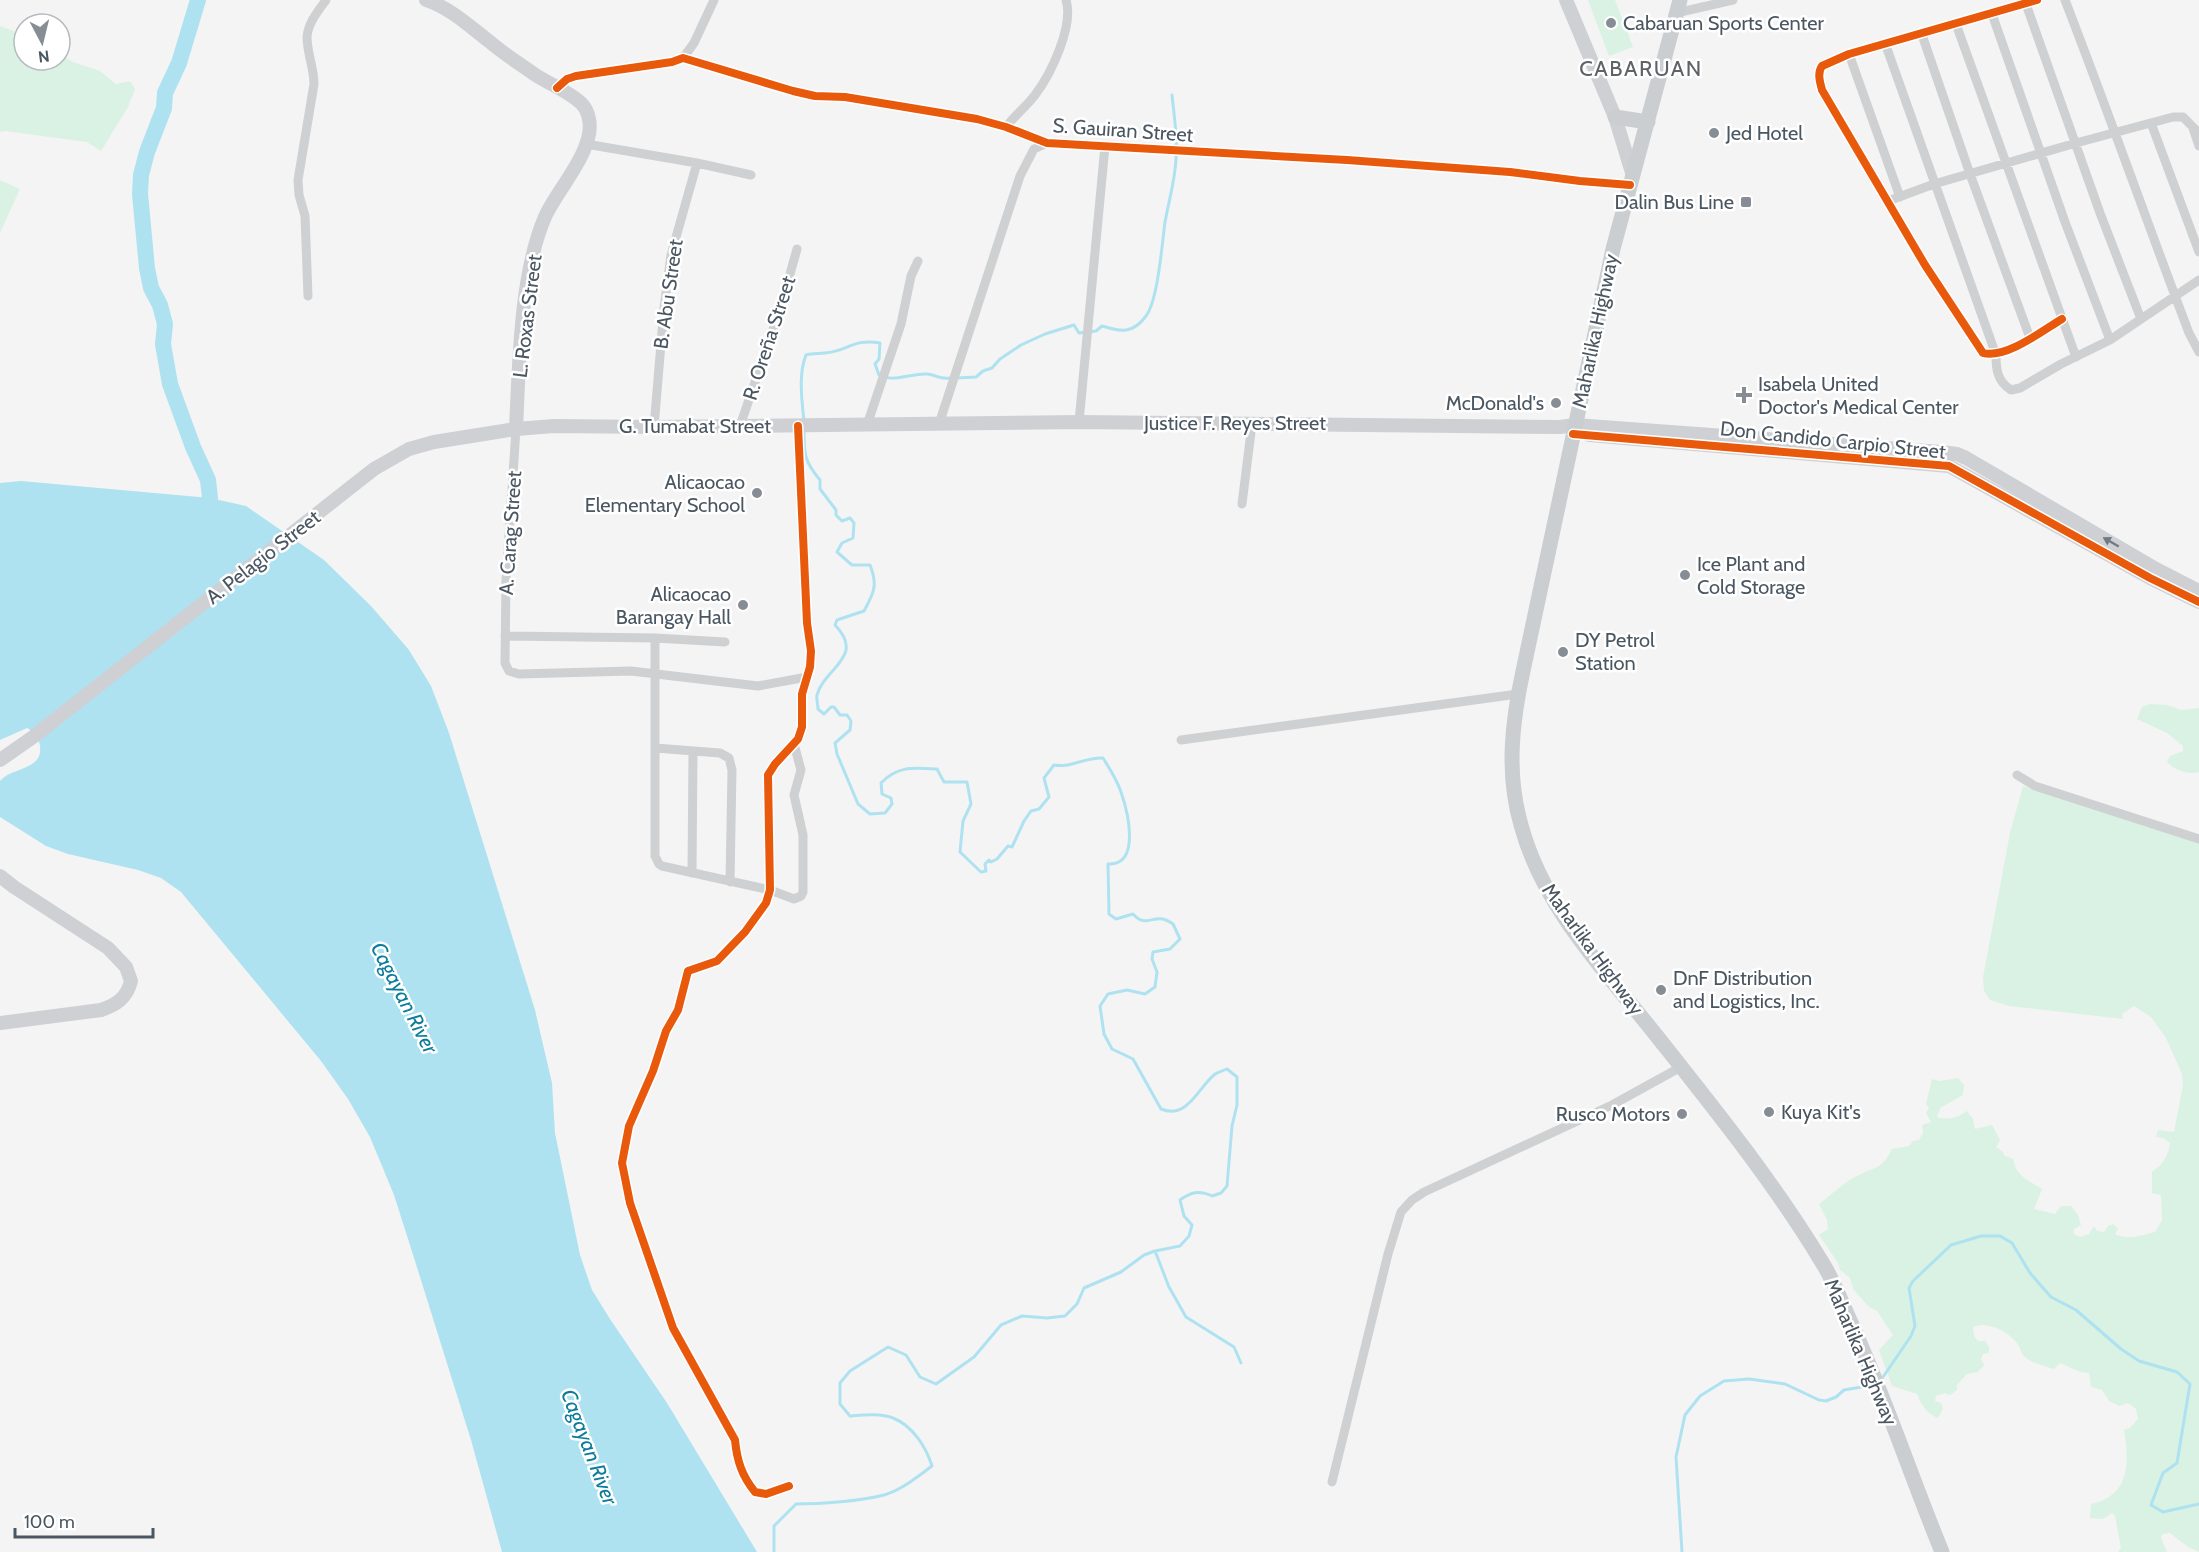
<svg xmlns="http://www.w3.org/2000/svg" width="2199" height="1552" viewBox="0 0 2199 1552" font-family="Cabin,sans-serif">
<rect width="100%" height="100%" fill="#f4f4f4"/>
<path fill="#d9f2e3" d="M1588,0H1615L1633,47L1609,56Z
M0,26L24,35V60H60V54L73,62L100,71L116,84L130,81L135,89L128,107L101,151L87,142L5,131L0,132Z
M0,180L20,189L0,233Z
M2150,704L2167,705L2181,710L2199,708V772C2187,775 2175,770 2167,762L2170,756L2183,751V746L2167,733L2137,719L2142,707Z
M2023,786L2199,843V1552L2188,1547L2170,1533L2162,1534L2161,1538L2167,1552H2118L2121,1548L2115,1516L2112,1513L2103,1519L2090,1518L2091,1504C2131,1495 2129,1462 2124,1430L2130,1428L2138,1419L2136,1409L2128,1403L2119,1406L2109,1401L2102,1390L2091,1387L2089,1373L2080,1372L2060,1363L2054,1369C2044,1366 2030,1363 2023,1355C2021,1353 2021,1349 2019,1346C2010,1332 1989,1321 1973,1327L1974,1336L1978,1341H1985L1989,1347V1353L1983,1354L1981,1359L1984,1365L1978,1372L1967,1374L1957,1385V1390L1950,1395L1945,1393L1936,1396L1935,1401L1941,1403L1943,1409L1938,1418C1927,1414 1921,1405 1917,1394L1892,1386L1879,1350L1893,1335L1877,1311L1869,1307L1853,1289L1850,1278L1840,1270L1838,1263L1819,1235L1828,1229L1827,1220L1819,1204C1831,1195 1845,1181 1859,1175C1877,1166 1882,1169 1892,1149L1909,1146L1913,1141L1919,1140L1923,1133L1922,1125L1931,1122L1926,1113L1929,1108L1926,1104L1932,1079L1940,1081L1958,1078L1964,1085L1963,1095L1940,1108L1937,1117C1949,1121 1958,1117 1967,1111L1973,1119L1975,1129L1992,1125L2000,1140L1996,1147L2003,1152L2005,1156L2013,1159L2016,1169L2024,1178L2042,1189L2034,1209L2055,1214L2061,1206H2071L2078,1215L2081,1225L2074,1229V1234L2080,1237L2089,1234L2094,1226L2097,1231L2104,1232L2108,1226L2113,1224L2118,1229L2115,1234C2128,1241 2142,1235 2155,1232L2162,1220L2161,1195L2152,1193V1172C2163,1164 2168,1157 2170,1143L2163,1138L2156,1137L2158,1130L2174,1132L2183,1085L2182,1074L2166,1038L2151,1017L2134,1006L2122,1014L2123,1019L2009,1006L1990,1000L1984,991L1983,977L2010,833Z"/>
<path fill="#aee2f0" d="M21,481L210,498L246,506L324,560L371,606L409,650L431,686L449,733L535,1010L552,1083L555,1133L580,1255L592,1290L610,1319L667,1403L757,1552H502L471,1440L415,1261L394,1195L370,1137L348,1099L321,1061L181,892L161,878L138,870L68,854L46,846L0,817V781C11,767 43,771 40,746C39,738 33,731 27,728L0,740V483Z"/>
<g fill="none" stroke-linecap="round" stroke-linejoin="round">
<path stroke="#aee2f0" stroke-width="3" d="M957,378L976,377L983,371L992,368L1000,359L1021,345L1045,334L1074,325L1079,333L1096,331L1102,326C1121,332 1133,334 1146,316C1158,300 1162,244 1165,222C1169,200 1175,181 1176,159C1178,138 1174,116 1172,95
M804,422C802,400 798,375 806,355C813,353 819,354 825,353C848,351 854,338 880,343L879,359L875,364L879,375C894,383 911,373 927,374C938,375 938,380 951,378
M1155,1251L1169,1287L1186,1317L1234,1347L1241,1363
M1881,1380L1911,1336L1915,1326L1909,1288L1913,1281L1951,1245L1981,1236H2000L2012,1243L2030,1273L2051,1297L2076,1310L2121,1349L2139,1361L2177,1372L2190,1384L2177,1463L2163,1473L2151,1505L2163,1512L2199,1504
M774,1552V1526L796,1504C821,1504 861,1501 884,1495C901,1490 919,1476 932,1466C926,1447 913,1426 893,1418C881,1413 863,1415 850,1416L840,1404V1383L850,1371L888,1347L906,1355L920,1377L936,1384L974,1357L1001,1325L1022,1316L1047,1318L1065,1316L1077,1304L1084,1288L1121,1272L1144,1255L1155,1251L1180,1246L1189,1236L1192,1225L1184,1216L1180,1200C1191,1192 1199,1190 1212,1196L1221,1193L1227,1186L1232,1126L1237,1105V1077L1227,1069C1223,1071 1217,1072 1214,1075C1198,1088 1187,1120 1161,1109L1133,1059L1112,1049L1104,1034L1100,1006L1108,994L1127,990L1145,994L1155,987L1157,972L1152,959L1153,952L1170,949L1180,939L1173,924C1170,922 1167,920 1163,919C1150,917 1145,927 1133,914L1116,919L1109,914L1108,864C1141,866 1128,812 1121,792C1117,780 1110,769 1103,758C1085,757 1072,768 1054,765L1044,778L1049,797L1039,809L1031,811L1024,821L1012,847L1008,846L997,859L991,862L989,860L985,864L986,871L981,872L960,852L963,821L971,804L967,782H944L937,769C915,768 898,765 881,783L882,794L891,798L892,804L885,813L870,814L858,804L837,754L835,743L850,730L851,721L847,715H840L834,707H831L824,714L818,709C818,705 816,698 817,695C824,668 866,657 835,625L837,620L864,611C874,593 878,585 870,565H852L837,552L842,543L853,538L854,523L850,518L842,521L836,515V510L820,489V480C804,461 804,454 804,429
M1682,1552L1676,1457L1685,1415L1700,1396L1724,1381L1749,1379L1785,1384L1819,1400L1826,1401L1836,1397L1844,1390L1873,1385"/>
<path stroke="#aee2f0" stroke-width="16" d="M198,0L179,63L165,93L164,108L147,152L141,175L140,194L147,268L151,288L160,305L165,324L163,344L170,384L193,447L208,480L210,498L200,517"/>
<path stroke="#ced0d2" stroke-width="9" d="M2037,0L1849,54L1822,66C1817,73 1820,82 1822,90L1925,265L1983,353C2006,359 2042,331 2062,319
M2065,0C2108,111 2147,222 2189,333L2199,352
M2026,4L2100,213L2141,319
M1676,13L1733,0
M1992,14L2065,222L2110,340
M1956,24L2076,357
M1922,35L1970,174L2030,338
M1885,43L1996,355C1996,369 1997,381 2011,390L2020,388L2061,364L2110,340L2199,280
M1849,54L1900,197
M683,58L694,43L714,0
M557,88L567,79L576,76L672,62L683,58L793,91L815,96L845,97L977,119L1006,127L1047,143L1347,160L1510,172L1580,181L1630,185
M2151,123L2199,252
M1006,127C1015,115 1026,107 1035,95C1051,74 1074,26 1066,0
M2193,128L2199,146
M586,144L697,163L751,175
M1888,201L1934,184L2076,143L2173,117H2183L2199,133
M308,296L305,216L299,195L298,180L314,84C314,68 307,53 307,37C308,23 318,11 326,0
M1079,422L1105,146
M939,424L1020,176L1034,149L1047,143
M867,425L901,324L911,276L918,261
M740,426L781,306L797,249
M654,427L664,308L671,255L697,163
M516,429L506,580L505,663L509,671L519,674L631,671L758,686L807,677
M1242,504L1252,424
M505,636L655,638V856L659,864L662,866L770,890L794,899L801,896L803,892V835L794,795L801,770L794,744
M655,638L725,642
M1181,740L1518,694
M655,748L720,753L729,758L732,770L730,882
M2017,775L2035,786L2199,839
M692,873L693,751
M1332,1482L1388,1254L1401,1212L1412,1200L1424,1192L1612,1105L1681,1067
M789,1486L766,1494L755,1492C742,1476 737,1461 735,1440L673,1328L630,1203L622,1163L629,1126L653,1071L666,1031L678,1010L688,971L717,961L745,932L766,903L770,890L768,775L775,764L798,739L802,727V694L810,667L811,651L807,623L798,426"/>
<path stroke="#ced0d4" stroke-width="14" d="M426,0C452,9 469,26 490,42C504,54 520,64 534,74C549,84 568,91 581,103C585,107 588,113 589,119C596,149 556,191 545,217C520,274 519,367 516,429
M1566,0L1615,117L1633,176
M1589,435L1949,466L2150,578L2199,602
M0,760L33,737L374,469L409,449L434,442L516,429L554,426L654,427L1079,422L1560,427L1575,425L1941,452L1957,454L1966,458L2156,569L2199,591
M0,876L14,887L108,948L126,967L131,981C127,998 116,1005 101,1010L0,1023"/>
<path stroke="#caced1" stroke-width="15" d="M1680,0L1613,249L1523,671C1512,722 1506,773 1521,825C1543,907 1605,971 1656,1035C1713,1107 1772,1180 1820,1259C1832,1277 1840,1298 1849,1318C1884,1394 1910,1474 1942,1552
M1615,117L1648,122"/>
<g stroke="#fff" stroke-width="11">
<path id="cycleway" d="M2037,0L1849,54L1822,66C1817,73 1820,82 1822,90L1925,265L1983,353C2006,359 2042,331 2062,319
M557,88L567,79L576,76L672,62L683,58L793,91L815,96L845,97L977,119L1006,127L1047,143L1347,160L1510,172L1580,181L1630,185
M1573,434L1949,466L2150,578L2199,602
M789,1486L766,1494L755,1492C742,1476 737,1461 735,1440L673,1328L630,1203L622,1163L629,1126L653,1071L666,1031L678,1010L688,971L717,961L745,932L766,903L770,890L768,775L775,764L798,739L802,727V694L810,667L811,651L807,623L798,426"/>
</g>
<use href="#cycleway" stroke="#e8590c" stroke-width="8"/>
</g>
<defs><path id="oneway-solid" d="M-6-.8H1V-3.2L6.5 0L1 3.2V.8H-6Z" transform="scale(1.5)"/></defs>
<use fill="#727b84" href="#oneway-solid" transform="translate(2111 542) rotate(-150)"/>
<g fill="#868d94" stroke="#fff" stroke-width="2">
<circle cx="1611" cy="23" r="6"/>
<circle cx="1714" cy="133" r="6"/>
<rect x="1740" y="196" width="12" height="12" rx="3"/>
<path d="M1741 386h6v6h6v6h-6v6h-6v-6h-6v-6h6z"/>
<circle cx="1556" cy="403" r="6"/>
<circle cx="757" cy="493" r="6"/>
<circle cx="1685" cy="575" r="6"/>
<circle cx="743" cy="605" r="6"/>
<circle cx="1563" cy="652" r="6"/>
<circle cx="1661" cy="990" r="6"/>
<circle cx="1769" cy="1112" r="6"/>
<circle cx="1682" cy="1114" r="6"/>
</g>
<g text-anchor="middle" stroke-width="5" stroke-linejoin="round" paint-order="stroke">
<g font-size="20" fill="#4a5661" stroke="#fff" text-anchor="start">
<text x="1623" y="30">Cabaruan Sports Center</text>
<text x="1726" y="140">Jed Hotel</text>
<text x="1734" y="209" text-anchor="end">Dalin Bus Line</text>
<text x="1758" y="391">Isabela United<tspan x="1758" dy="23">Doctor's Medical Center</tspan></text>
<text x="1544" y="410" text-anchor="end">McDonald's</text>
<text x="745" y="489" text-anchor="end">Alicaocao<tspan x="745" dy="23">Elementary School</tspan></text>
<text x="1697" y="571">Ice Plant and<tspan x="1697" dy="23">Cold Storage</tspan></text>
<text x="731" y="601" text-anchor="end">Alicaocao<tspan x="731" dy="23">Barangay Hall</tspan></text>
<text x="1575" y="647">DY Petrol<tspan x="1575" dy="23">Station</tspan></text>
<text x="1673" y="985">DnF Distribution<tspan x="1673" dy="23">and Logistics, Inc.</tspan></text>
<text x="1781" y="1119">Kuya Kit's</text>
<text x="1670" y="1121" text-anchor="end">Rusco Motors</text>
</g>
<g font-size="20" fill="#4a5661" stroke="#fff">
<text transform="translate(1123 130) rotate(4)" y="7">S. Gauiran Street</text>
<text transform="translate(668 294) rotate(-82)" y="7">B. Abu Street</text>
<text transform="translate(527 316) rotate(-83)" y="7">L. Roxas Street</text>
<text transform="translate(1595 331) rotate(-78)" y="7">Maharlika Highway</text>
<text transform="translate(769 338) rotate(-72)" y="7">R. Oreña Street</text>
<text x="1235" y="430">Justice F. Reyes Street</text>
<text x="695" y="433">G. Tumabat Street</text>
<text transform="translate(1833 440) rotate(6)" y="7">Don Candido Carpio Street</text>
<text transform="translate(510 533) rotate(-86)" y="7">A. Carag Street</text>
<text transform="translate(263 557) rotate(-38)" y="7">A. Pelagio Street</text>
<text transform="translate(1593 949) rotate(54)" y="7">Maharlika Highway</text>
<text transform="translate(1861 1352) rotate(67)" y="7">Maharlika Highway</text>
</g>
<g font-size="21" font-style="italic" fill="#0c7c9b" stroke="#fff">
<text transform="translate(404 998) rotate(63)" y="7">Cagayan River</text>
<text transform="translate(589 1447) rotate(69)" y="7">Cagayan River</text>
</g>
<g font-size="22" letter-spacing="1.5" fill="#5f6368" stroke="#fff">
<text x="1641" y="76">CABARUAN</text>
</g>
</g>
<g transform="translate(42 42) rotate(173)"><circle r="28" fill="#ffffff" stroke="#b7bbc0" stroke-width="1.5"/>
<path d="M0-4.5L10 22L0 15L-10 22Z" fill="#868d94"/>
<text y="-9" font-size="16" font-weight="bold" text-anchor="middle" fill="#4a5661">N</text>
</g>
<path d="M15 1528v9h138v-9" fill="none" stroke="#4a5661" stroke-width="3"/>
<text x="24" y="1528" font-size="18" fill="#4a5661" stroke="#ffffff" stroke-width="4.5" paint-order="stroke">100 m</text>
</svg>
